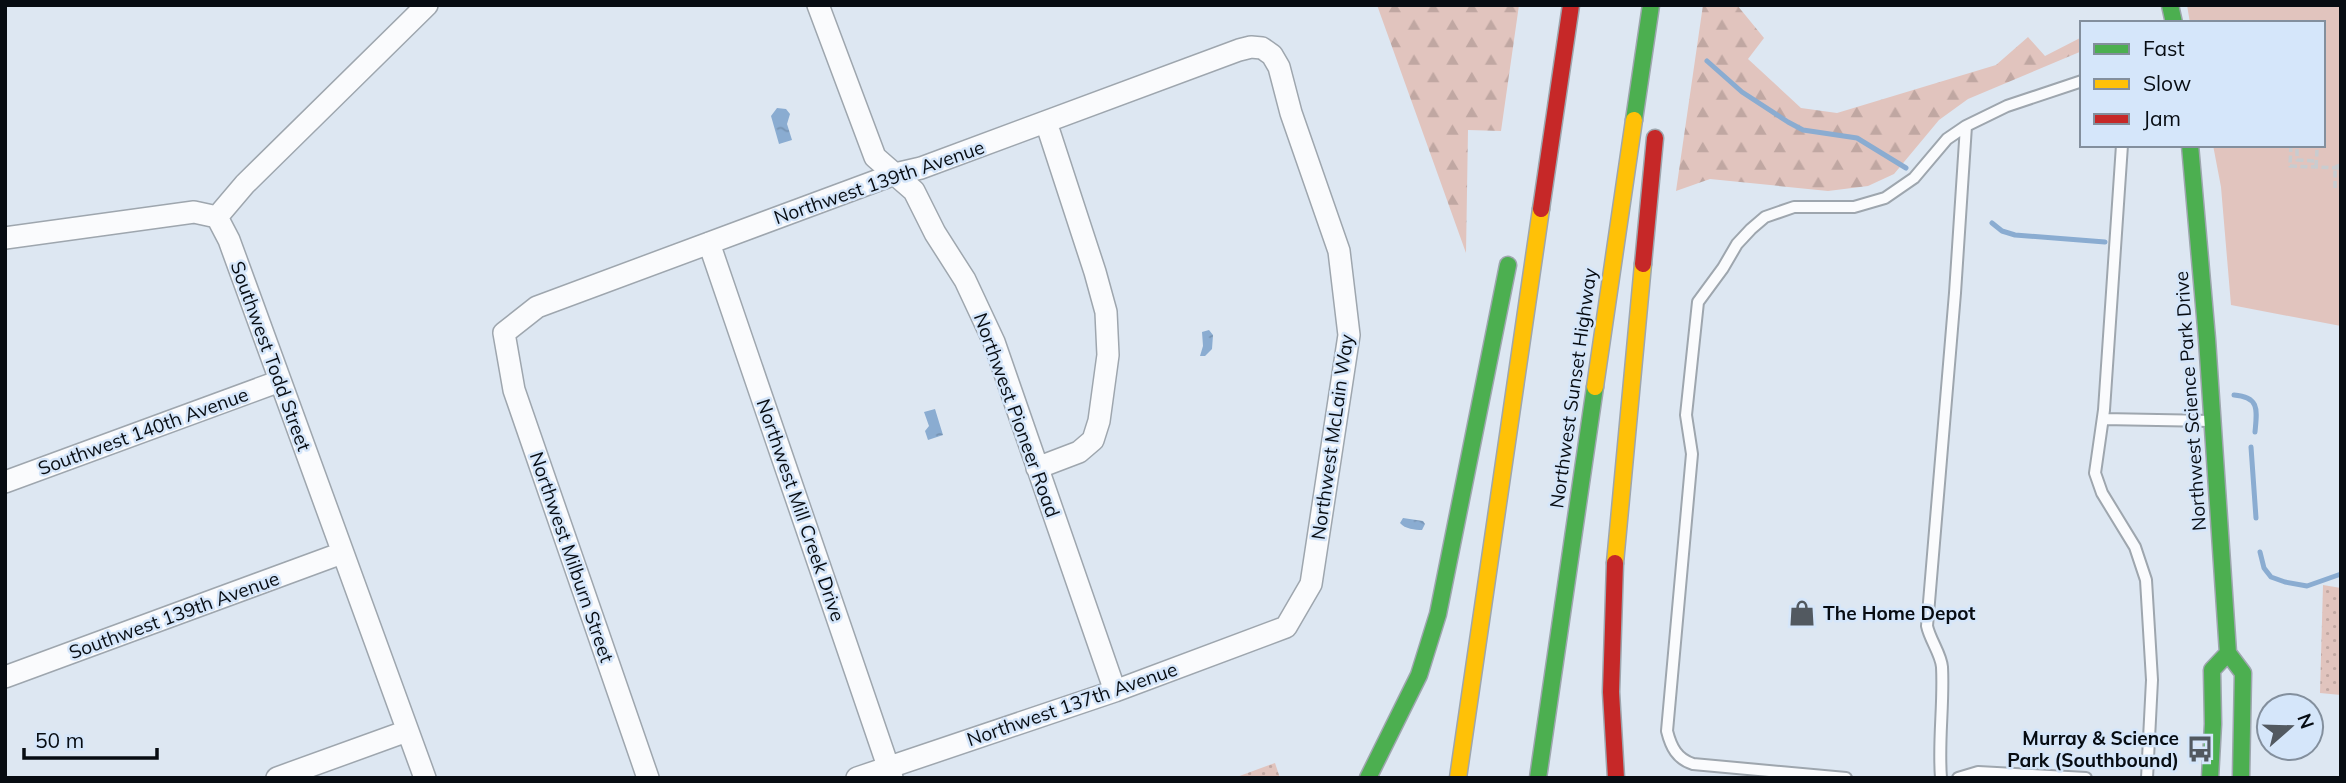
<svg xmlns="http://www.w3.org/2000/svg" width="2346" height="783" viewBox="0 0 2346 783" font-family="Mulish,sans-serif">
<defs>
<pattern id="grass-dots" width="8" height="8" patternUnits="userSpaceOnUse" patternTransform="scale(1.75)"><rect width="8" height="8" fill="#e1c4be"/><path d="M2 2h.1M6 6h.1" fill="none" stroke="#c0a7a2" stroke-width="1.8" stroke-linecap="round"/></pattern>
<pattern id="forest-firs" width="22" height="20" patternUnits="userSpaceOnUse" patternTransform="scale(1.75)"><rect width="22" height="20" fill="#e1c4be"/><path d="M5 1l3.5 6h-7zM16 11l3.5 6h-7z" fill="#c0a7a2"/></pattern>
<pattern id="water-ripples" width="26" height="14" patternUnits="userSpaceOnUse" patternTransform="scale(1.75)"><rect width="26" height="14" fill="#8aacd1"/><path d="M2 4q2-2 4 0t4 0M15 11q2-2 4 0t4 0" fill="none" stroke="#7693b2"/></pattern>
</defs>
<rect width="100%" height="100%" fill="#dde7f2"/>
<path fill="url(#grass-dots)" d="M2323,585L2341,588V695L2320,693Z
M1275,763L1280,778H1234Z"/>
<path fill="url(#forest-firs)" d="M1377,5H1519L1501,131L1468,130L1466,253Z
M1703,5H1737L1764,38L1748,59L1801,108L1837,113L1996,65L2028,37L2045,56L2082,37V51L1968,99L1939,120L1894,174L1868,186L1828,191L1710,179L1676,191Z"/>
<path fill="#e1c4be" d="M2187,5H2341V326L2231,305L2221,187L2213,145H2323V23H2190Z"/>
<path fill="url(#water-ripples)" d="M777,108L786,109L790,114L787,124L792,140L779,144L771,116Z
M1209,330L1213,335L1212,349L1205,356H1200L1203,346L1202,332Z
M935,409L943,435L928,440L925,431L929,426L924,412Z
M1403,518L1423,521L1425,524L1422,530C1415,530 1405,529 1400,523Z"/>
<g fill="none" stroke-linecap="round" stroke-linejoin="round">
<path stroke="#8aacd1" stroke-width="5" d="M1707,61L1742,92L1788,122L1803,130L1857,138L1906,168
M1992,223L2002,231L2015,235L2105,242
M2234,395C2260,397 2257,410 2255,432
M2251,447L2256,518
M2260,552L2264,568L2271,577L2285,582L2307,586L2341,574"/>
<g stroke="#9ea6ae" stroke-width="14">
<path id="lane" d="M2122,145L2104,410L2095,473L2102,493L2135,547L2146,580L2152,680L2147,778
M2103,419L2212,421
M1846,778L1693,764C1677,759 1671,747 1667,731L1692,454L1686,415L1698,302L1723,268L1737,244L1751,229L1765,217L1794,207H1854L1885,198L1914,178L1947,139L1966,126L2007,106L2082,81
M1941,778C1938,741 1944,704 1942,667C1941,654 1930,640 1927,626L1955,293L1966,126
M1958,778L1978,772L2086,778"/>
</g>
<g stroke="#9ea6ae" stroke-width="24">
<path id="street" d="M818,5L875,157L914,191L935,233L965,280L994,342L1115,691
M5,238L194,212L217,217
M709,243L892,778
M1037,468L1079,452L1093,440L1099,421L1108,355L1106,312L1095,272L1046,122
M5,482L280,381
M5,677L342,553
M277,778L407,731
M425,778L229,240L217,217L245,184L427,5
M648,778L514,390L504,333L537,307L895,174L921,168L1239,50L1251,47L1262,48L1272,55L1279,67L1291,113L1339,251L1349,335L1311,584L1286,627L1115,691L857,778"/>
</g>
<g stroke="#9ea6ae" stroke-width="19">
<path id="fast" d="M2170,5L2174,23
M1634,120L1651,5
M2190,145L2207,339L2228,653L2243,673L2241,778
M1368,778L1419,675L1438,614L1508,265
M1538,778L1595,387
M2210,778L2213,724L2212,670L2228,653"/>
</g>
<g stroke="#9ea6ae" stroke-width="19">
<path id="slow" d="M1595,387L1634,120
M1615,563L1643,264
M1458,778L1541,209"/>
</g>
<g stroke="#9ea6ae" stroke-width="19">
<path id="jam" d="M1541,209L1571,5
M1643,264L1655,138
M1615,563L1611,692L1616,778"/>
</g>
<path stroke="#c9cccf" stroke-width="3.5" stroke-dasharray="7 3.5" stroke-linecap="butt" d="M2291,145L2290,166L2341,168
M2297,149V160L2316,161
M2316,167L2317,150
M2335,188V167L2341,165"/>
<use href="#lane" stroke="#fafbfd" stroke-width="10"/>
<use href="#street" stroke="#fafbfd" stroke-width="21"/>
<use href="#fast" stroke="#4caf50" stroke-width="16"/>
<use href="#slow" stroke="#ffc107" stroke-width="16"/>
<use href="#jam" stroke="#c62828" stroke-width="16"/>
</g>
<defs>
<g id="shop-bare" transform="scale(2.1)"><path d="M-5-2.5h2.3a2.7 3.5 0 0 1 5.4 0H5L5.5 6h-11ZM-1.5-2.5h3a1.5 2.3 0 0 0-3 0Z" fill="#525960" stroke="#d5e6fa" stroke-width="2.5" paint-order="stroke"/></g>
<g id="bus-bare" transform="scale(2.1)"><path d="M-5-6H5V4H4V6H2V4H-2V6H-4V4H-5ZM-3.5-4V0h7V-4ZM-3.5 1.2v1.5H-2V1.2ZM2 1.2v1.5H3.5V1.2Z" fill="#525960" stroke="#d5e6fa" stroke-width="2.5" paint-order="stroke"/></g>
</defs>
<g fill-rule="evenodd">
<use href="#shop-bare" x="1802" y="613"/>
<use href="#bus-bare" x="2200" y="749"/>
</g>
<g text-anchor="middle" stroke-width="5" stroke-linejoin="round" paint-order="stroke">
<g font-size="19" fill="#070c12" stroke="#d5e6fa">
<text transform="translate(879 182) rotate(-19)" y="7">Northwest 139th Avenue</text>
<text transform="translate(271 356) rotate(70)" y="7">Southwest Todd Street</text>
<text transform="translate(1573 388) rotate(-82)" y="7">Northwest Sunset Highway</text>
<text transform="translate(2190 401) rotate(-94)" y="7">Northwest Science Park Drive</text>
<text transform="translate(1017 415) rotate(70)" y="7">Northwest Pioneer Road</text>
<text transform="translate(143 431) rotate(-20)" y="7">Southwest 140th Avenue</text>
<text transform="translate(1332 437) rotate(-82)" y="7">Northwest McLain Way</text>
<text transform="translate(801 510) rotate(71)" y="7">Northwest Mill Creek Drive</text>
<text transform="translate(572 557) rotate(71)" y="7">Northwest Milburn Street</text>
<text transform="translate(174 615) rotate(-20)" y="7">Southwest 139th Avenue</text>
<text transform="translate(1072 704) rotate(-19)" y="7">Northwest 137th Avenue</text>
</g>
<g font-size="19" font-weight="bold" fill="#070c12" stroke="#d5e6fa" text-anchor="start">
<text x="1823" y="620">The Home Depot</text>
<text x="2179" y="745" text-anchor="end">Murray &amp; Science<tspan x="2179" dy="22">Park (Southbound)</tspan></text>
</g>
</g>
<rect width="2346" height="783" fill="none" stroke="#070c12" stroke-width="14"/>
<rect x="2080" y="21" width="245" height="126" fill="#d5e6fa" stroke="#838f9d" stroke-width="2"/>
<rect x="2094" y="44" width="35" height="10" fill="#4caf50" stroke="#838f9d" stroke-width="2"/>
<text x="2143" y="56" font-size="21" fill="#070c12">Fast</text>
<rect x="2094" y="79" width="35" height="10" fill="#ffc107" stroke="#838f9d" stroke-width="2"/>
<text x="2143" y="91" font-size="21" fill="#070c12">Slow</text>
<rect x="2094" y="114" width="35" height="10" fill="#c62828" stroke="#838f9d" stroke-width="2"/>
<text x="2143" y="126" font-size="21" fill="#070c12">Jam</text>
<g transform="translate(2290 727) rotate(70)"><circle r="33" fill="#d5e6fa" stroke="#838f9d" stroke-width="2"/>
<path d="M0-5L12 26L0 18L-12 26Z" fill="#525960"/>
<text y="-10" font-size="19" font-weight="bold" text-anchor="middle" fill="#070c12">N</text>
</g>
<path d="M24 748v10h133v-10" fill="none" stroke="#070c12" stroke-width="3.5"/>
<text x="35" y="748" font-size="21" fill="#070c12" stroke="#d5e6fa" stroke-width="5" paint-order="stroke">50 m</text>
</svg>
